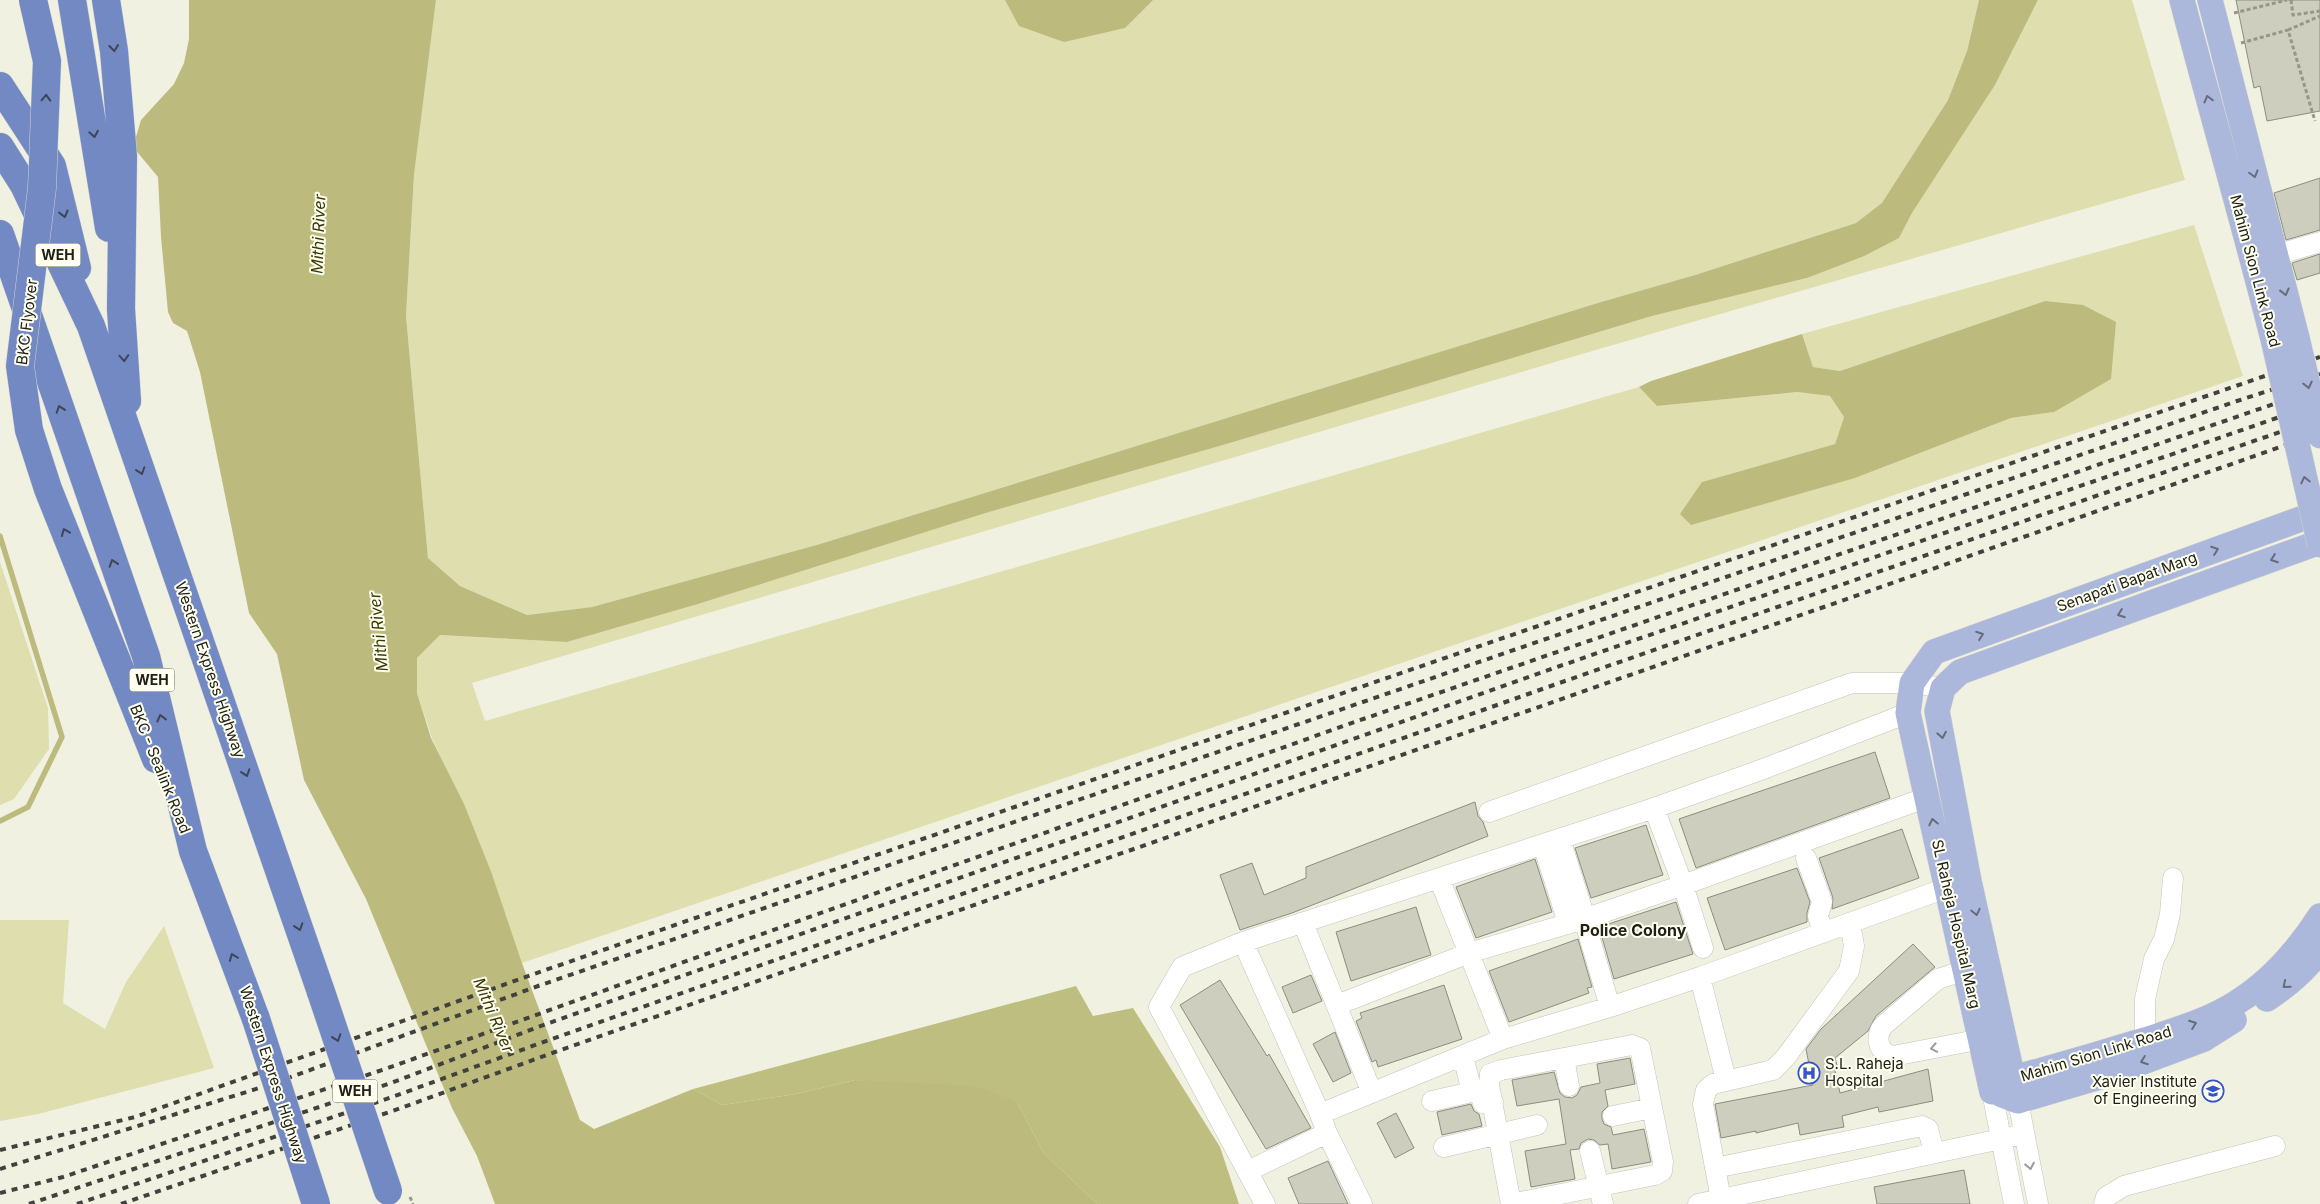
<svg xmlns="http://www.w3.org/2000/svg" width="2320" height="1204" viewBox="0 0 2320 1204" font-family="Inter,sans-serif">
<rect width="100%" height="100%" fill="#f1f1e2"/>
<path fill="#dedeae" d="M436,0H1979L1967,51L1948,100L1882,204L1856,223L1695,275L1601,302L820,544L592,607L527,615L460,586L428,558L406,316L414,175Z
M2038,0H2132L2185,180L1599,349L472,683L485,721L1639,387L1657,406L1797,392L1830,396L1844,417L1835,444L1702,482L1855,478L2011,418L2054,412L2045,301L1840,371L1813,367L1802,334L2194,225L2243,376L522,963L492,874L432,738L417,693V658L440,635L567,642L698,604L989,512L1230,443L1652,316L1807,278L1899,238L1912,213L1995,85Z
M0,562L48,708L49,749L14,799L0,805Z
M0,920H69L63,1003L105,1029L126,982L164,926L214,1068L38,1114L0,1121Z"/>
<path fill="#bebe80" d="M1076,986L1093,1016L1133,1008L1220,1147L1239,1204H1097L1043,1152L1017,1102L855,1080L796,1094L722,1105L693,1089Z"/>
<path fill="#bcbb7d" d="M189,0H436L414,175L406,316L428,558L460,586L527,615L592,607L820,544L1601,302L1695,275L1856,223L1882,203L1948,100L1967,51L1979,0H2038L1995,85L1912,213L1899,238L1864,256L1807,278L1652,316L1230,443L989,512L698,604L567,642L440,635L417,658V693L431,738L464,804L492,874L522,963L580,1120L594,1129L693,1089L722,1105L796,1094L855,1080L976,1086L1017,1102L1043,1152L1097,1204H495L477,1156L452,1108L366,899L304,780L277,654L249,613L200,372L187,331L173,323L168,312L161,237L158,177L133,147L141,120L174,84L184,63L189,39Z
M1005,0H1153L1125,28L1064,42L1019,26Z
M2045,301L2083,305L2116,322L2111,379L2054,412L2011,418L1855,478L1691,525L1680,514L1702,482L1835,444L1844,417L1830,396L1797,392L1657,406L1639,387L1651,381L1802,334L1813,367L1840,371Z"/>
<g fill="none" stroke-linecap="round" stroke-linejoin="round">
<path stroke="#bcbb7d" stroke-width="5.5" d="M0,536L62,737L28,807L0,821"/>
</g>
<path fill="#cecebf" stroke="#8d8d7f" d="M2236,0H2320V111L2267,121L2260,86L2254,88Z
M2320,178V230L2286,240L2274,193Z
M2320,254V273L2297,280L2292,263Z
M1875,752L1890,798L1696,868L1679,819Z
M1475,802L1478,816L1483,822L1488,836L1292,913L1240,930L1220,875L1252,863L1264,895L1306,878V867Z
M1646,825L1663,875L1591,898L1575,848Z
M1902,829L1919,878L1832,909L1833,898L1819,858Z
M1535,859L1552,912L1476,938L1456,887Z
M1797,868L1810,902L1807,913V922L1725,950L1707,898Z
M1676,902L1693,954L1614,979L1599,927Z
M1416,907L1431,955L1351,981L1336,932Z
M1578,939L1592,987L1587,988L1589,993L1509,1022L1489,971Z
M1913,944L1935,967L1876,1016L1868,1031L1835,1058L1837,1065L1834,1066L1840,1093L1928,1069L1933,1101L1879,1112L1878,1107L1842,1116L1844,1127L1800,1135L1798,1123L1756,1133V1131L1721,1138L1715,1104L1813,1085L1806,1049L1821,1029Z
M1311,975L1322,1001L1293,1013L1282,987Z
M1220,980L1267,1056L1269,1054L1311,1128L1266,1149L1180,1005Z
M1444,985L1462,1039L1378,1067L1376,1060L1372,1062L1356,1021L1362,1018L1360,1013Z
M1335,1032L1351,1073L1333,1082L1313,1044Z
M1630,1058L1635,1084L1605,1090L1608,1106L1602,1112V1119L1604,1124L1611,1127L1613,1135L1644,1129L1651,1162L1612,1169L1608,1144L1600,1145L1594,1140L1588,1139L1581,1143L1579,1149L1570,1150L1575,1179L1531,1187L1525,1151L1566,1144L1559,1099L1517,1106L1512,1080L1554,1072L1560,1093L1565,1097L1572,1098L1577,1095L1581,1087L1600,1083L1597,1064Z
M1471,1104L1474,1111L1479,1114L1482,1126L1442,1135L1437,1112Z
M1396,1113L1414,1148L1395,1158L1377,1123Z
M1328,1161L1348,1204H1299L1288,1178Z
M1964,1170L1970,1204H1877L1874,1187Z"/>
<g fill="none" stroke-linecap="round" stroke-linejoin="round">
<g stroke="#c3c4b5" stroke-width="21">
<path id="minor" d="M2276,255L2320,242
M1654,808L1683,885L1703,948
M1489,812L1852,683H1912L1943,688
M1560,839L1585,918
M1543,845L1568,923
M1806,858L1822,902L1818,916L1823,933
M1439,878L1503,1039
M1584,919L1610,1007
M1303,923L1372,1093
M1243,942L1182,967L1159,1007L1265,1204
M1966,970L1938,979L1884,1025C1874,1035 1878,1054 1893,1056L1982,1039
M1700,977L1726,1080
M1337,1005L1469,953L1584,919L1683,885L1928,797
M2145,1040V999L2154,959L2164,939L2170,914L2173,878
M1632,1045L1640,1048L1663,1162L1662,1171L1655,1175L1511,1204L1489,1085L1490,1074L1501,1070Z
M1463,1056L1472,1092
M1564,1058L1569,1086
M1992,1092L2014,1204
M1432,1101L1476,1091L1480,1094L1483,1103L1493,1102
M2018,1101L2038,1204
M1320,1114L1243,942L1654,808L1766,768L1908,713
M1613,1116L1652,1108
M1444,1147L1537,1125
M1590,1151L1603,1204
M1715,1168L1922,1126L1928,1129L1934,1153
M1248,1171L1327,1133
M1721,1199L1703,1104L1706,1090L1713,1084L1773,1070L1785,1058L1849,971L1854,946L1850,923
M1362,1204L1327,1133L1320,1114L1503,1039L1610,1007L1700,977L1960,883
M1698,1204L2024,1134
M2104,1204L2106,1197L2124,1186L2275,1146"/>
</g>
<g stroke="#d2d2d1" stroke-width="26">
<path id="major" d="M2182,0C2212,115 2245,228 2274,343
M2210,0L2297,338
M2267,999C2288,985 2306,970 2320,950
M1999,1087L2013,1078C2058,1066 2103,1053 2148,1039C2179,1029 2209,1020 2236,1003C2272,981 2298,950 2320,916
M1992,1092L1908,713L1912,683L1934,652L2320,512
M2002,1095L2018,1101L2116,1072L2204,1039L2234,1020
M2018,1101L1969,881L1937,711L1943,688L1960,672L2320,542"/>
</g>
<g stroke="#d2d2d1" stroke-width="29">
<path id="highway" d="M72,0L109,228
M106,0L114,51L123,156L121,309L127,401
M0,86L52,166L77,268
M0,147L24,185L91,326L321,992
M0,234L146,656L193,851L256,1019
M116,659L156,759"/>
</g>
<path stroke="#96968b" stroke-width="3" stroke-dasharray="4 2.5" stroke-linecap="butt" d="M2291,0L2293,15L2320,11
M2234,13L2287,0
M2288,30L2320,16
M2241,43L2288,30L2315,121
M410,1197L413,1204"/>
<use href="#minor" stroke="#fff" stroke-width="20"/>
<use href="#major" stroke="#abb8db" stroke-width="25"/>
<use href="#highway" stroke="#7389c3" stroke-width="28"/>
<path stroke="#42423c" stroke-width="4" stroke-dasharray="6 6" stroke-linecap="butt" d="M0,1150L135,1117L534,974L1317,702L2320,357
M0,1169L272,1084L538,986L2237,401L2320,374
M0,1193L63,1177L385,1069L1346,725L2320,388
M29,1204L391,1083L546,1024L1560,666L2320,403
M77,1204L395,1096L549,1040L1565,681L2320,418
M121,1204L401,1108L555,1052L2320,433"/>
<g stroke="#d2d2d1" stroke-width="26" stroke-linecap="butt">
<path id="major-bridge" d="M2297,338L2320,436
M2274,343L2320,545"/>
</g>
<g stroke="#d2d2d1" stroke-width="29" stroke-linecap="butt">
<path id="highway-bridge" d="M33,0L47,61L42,188L20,366L29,430L48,489L116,659
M321,992L388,1191
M256,1019L316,1204"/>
</g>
<use href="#major-bridge" stroke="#abb8db" stroke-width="25"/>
<use href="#highway-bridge" stroke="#7389c3" stroke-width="28"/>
</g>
<defs><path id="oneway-chevron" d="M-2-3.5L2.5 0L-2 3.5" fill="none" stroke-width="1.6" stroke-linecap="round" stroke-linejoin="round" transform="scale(1.25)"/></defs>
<g stroke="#3d4556">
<use href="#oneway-chevron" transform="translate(114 48) rotate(83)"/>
<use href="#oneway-chevron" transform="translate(46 98) rotate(-88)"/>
<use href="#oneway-chevron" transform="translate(94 134) rotate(80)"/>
<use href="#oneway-chevron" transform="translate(64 214) rotate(76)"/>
<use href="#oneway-chevron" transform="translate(124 358) rotate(86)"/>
<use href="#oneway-chevron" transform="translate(60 409) rotate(-109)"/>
<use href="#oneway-chevron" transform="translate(141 471) rotate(71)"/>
<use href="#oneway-chevron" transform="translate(65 532) rotate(-112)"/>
<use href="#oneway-chevron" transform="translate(113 563) rotate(-109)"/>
<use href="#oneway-chevron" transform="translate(161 718) rotate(-104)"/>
<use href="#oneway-chevron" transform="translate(246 773) rotate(71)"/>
<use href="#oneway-chevron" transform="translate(299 927) rotate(71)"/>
<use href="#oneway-chevron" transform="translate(233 957) rotate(-111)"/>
<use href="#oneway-chevron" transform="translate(337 1038) rotate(71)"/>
</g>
<g stroke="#666c7b">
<use href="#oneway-chevron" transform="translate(2208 99) rotate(-105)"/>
<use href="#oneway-chevron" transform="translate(2254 174) rotate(74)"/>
<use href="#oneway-chevron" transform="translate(2285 292) rotate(76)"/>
<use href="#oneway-chevron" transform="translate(2308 385) rotate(77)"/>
<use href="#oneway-chevron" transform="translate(2305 480) rotate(-103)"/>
<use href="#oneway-chevron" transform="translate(2215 550) rotate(-20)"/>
<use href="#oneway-chevron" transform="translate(2274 559) rotate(160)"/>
<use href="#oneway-chevron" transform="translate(2121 614) rotate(160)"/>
<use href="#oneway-chevron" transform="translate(1980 635) rotate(-20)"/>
<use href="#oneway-chevron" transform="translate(1942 735) rotate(80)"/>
<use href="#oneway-chevron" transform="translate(1933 822) rotate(-102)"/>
<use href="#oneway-chevron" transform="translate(1976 912) rotate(77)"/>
<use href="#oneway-chevron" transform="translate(2286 985) rotate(140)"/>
<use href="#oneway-chevron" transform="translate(2193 1024) rotate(-20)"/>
<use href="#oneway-chevron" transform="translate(2144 1061) rotate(160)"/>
</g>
<g stroke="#9b9b98">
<use href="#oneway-chevron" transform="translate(1934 1048) rotate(169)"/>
<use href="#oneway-chevron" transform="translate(2030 1166) rotate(79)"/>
</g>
<defs>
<g id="hospital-ring" transform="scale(1.125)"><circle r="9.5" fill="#feffef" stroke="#3654c5" stroke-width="1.5"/><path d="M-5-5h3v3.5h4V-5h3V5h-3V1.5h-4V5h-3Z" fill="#3654c5"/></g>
<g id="university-ring" transform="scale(1.125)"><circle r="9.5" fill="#feffef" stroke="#3654c5" stroke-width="1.5"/><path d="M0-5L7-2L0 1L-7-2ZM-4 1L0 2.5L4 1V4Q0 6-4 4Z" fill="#3654c5"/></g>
</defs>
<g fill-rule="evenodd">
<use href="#hospital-ring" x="1809" y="1073"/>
<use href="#university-ring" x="2213" y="1091"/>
</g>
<g text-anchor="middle" stroke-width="4" stroke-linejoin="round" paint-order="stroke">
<g fill="#feffef" stroke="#63635b" stroke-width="1">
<rect x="35.5" y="243.5" width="45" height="23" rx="4"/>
<rect x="129.5" y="668.5" width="45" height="23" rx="4"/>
<rect x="332.5" y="1079.5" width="45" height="23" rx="4"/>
</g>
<g font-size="14" font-weight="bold" fill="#20201b">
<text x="58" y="260">WEH</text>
<text x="152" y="685">WEH</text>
<text x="355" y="1096">WEH</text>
</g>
<g font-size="15" fill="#20201b" stroke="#feffef">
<text transform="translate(2255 271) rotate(75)" y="5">Mahim Sion Link Road</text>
<text transform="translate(27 322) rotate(-83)" y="5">BKC Flyover</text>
<text transform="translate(2127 582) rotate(-20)" y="5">Senapati Bapat Marg</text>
<text transform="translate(210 670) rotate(71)" y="5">Western Express Highway</text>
<text transform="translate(160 769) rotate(68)" y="5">BKC - Sealink Road</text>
<text transform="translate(1956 924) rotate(77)" y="5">SL Raheja Hospital Marg</text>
<text transform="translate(2096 1054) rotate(-17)" y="5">Mahim Sion Link Road</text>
<text transform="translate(273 1075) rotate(72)" y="5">Western Express Highway</text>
</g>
<g font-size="15" fill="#20201b" stroke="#feffef" text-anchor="start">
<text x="1825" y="1069">S.L. Raheja<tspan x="1825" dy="17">Hospital</tspan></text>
<text x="2197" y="1087" text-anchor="end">Xavier Institute<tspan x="2197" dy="17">of Engineering</tspan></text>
</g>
<g font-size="16" font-style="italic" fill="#393805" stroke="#feffef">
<text transform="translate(318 234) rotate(-88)" y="6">Mithi River</text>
<text transform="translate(378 632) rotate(-96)" y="6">Mithi River</text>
<text transform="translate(494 1015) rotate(67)" y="6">Mithi River</text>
</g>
<g font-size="16" font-weight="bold" fill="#20201b" stroke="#feffef">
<text x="1633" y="936">Police Colony</text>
</g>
</g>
</svg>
